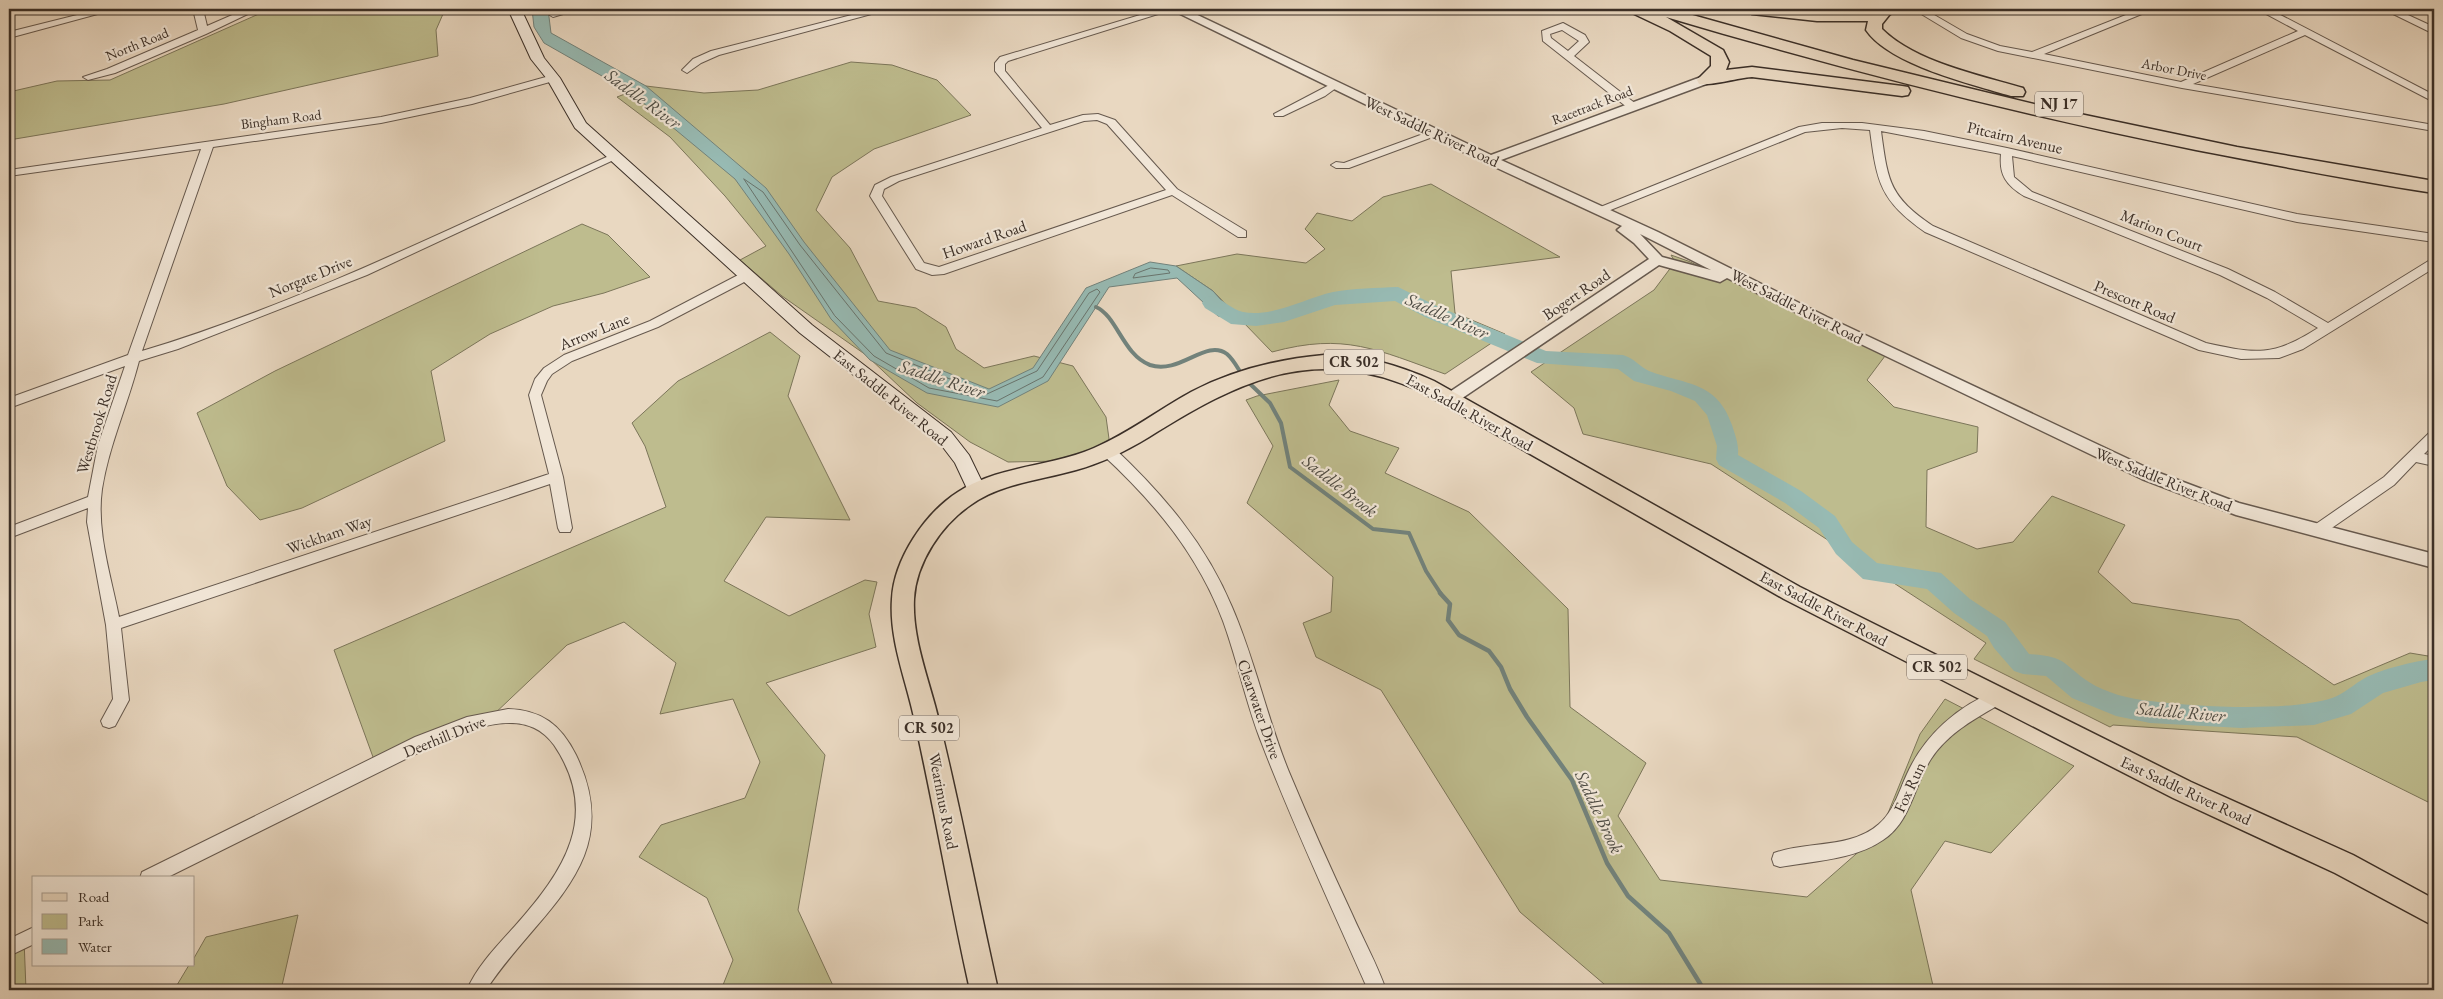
<svg xmlns="http://www.w3.org/2000/svg" width="2443" height="999" viewBox="0 0 2443 999" font-family="'EB Garamond',serif">
<rect width="100%" height="100%" fill="#e9d8c1"/>
<filter id="stains"><feTurbulence type="fractalNoise" baseFrequency=".004" numOctaves="4"/><feColorMatrix values="0 0 0 0 .2 0 0 0 0 .09 0 0 0 0 .02 0 0 0 .5 -.17"/></filter>
<radialGradient id="worn" r=".72"><stop offset=".6" stop-color="#630" stop-opacity="0"/><stop offset="1" stop-color="#630" stop-opacity=".3"/></radialGradient>
<path fill="#bebc8e" stroke="#7c765a" d="M259,9H442L443,14L436,30L438,56L224,104L9,140V92L57,81L110,80L261,13Z
M851,62L892,65L937,80L971,115L874,149L832,177L816,210L850,248L878,301L916,308L946,327L956,349L984,368L1034,356L1073,366L1106,417L1110,446L1061,461L1008,462L970,442L917,403L866,355L782,296L740,260L766,246L725,196L670,137L617,97L646,86L704,93L758,90Z
M1431,184L1560,257L1451,271L1455,313L1505,334L1445,374C1377,350 1345,332 1272,352L1213,291L1176,266L1237,254L1306,263L1325,249L1305,229L1317,213L1352,221L1383,197Z
M582,224L608,235L650,277L604,293L553,306L490,334L431,371L445,441L302,508L260,520L227,486L197,413L275,371Z
M1671,255L1688,261L1888,352L1867,380L1894,407L1978,427L1977,452L1927,470L1926,527L1977,549L2013,542L2052,496L2125,525L2098,572L2132,603L2239,620L2334,685L2410,653L2434,657V805L2297,737L2113,725L2110,727L1974,659L1986,643L1711,464L1583,434L1574,408L1531,372L1654,290L1675,262Z
M770,332L800,356L788,396L850,520L766,517L724,581L789,616L865,580L877,582L869,614L876,647L766,683L825,755L798,910L835,990H721L733,960L707,898L639,857L661,825L745,798L760,762L733,699L660,714L676,663L624,622L567,645L491,717L377,768L334,650L666,507L645,446L632,423L678,381Z
M1339,380L1329,405L1350,431L1399,448L1385,473L1469,512L1568,609L1570,707L1646,763L1618,816L1660,880L1807,897L1880,833L1920,734L1945,699L2074,766L1991,853L1945,841L1911,890L1934,990H1611L1520,912L1381,690L1316,657L1303,623L1331,612L1333,577L1247,503L1273,446L1246,400L1257,396Z
M298,915L281,990H174L189,965H194V958L206,937Z
M9,935L24,939L26,990H9Z"/>
<path fill="#97bab3" stroke="#72827b" d="M532,9H548L551,33L646,86L766,188L804,242L890,350L989,389L1033,368L1086,288L1150,262L1176,266L1213,291L1238,319L1218,316L1177,278L1109,287L1048,381L998,407L927,393L870,360L831,319L789,254L735,179L630,92L544,43L534,27Z"/>
<g fill="none" stroke-linecap="round" stroke-linejoin="round">
<path stroke="#69746d" stroke-width="1" d="M744,179L763,192L800,245L886,353L987,394L1037,371L1089,293L1097,289L1100,292L1043,377L997,401L929,388L874,356L835,316Z
M1151,268L1168,270L1170,273L1133,278L1135,274Z"/>
<path stroke="#72827b" stroke-width="4" d="M1096,307C1117,316 1123,355 1150,365C1180,375 1206,338 1227,354C1234,360 1238,369 1243,376
M1247,381L1270,403L1281,423L1290,467L1373,529L1409,533L1426,571L1441,594"/>
<path stroke="#72827b" stroke-width="4.5" d="M1440,593L1450,604L1448,620L1459,635L1489,651L1501,667L1510,689L1527,717L1572,780L1607,863L1628,896L1669,933L1704,990"/>
<path fill="#97bab3" fill-rule="evenodd" d="M1398,287L1439,307L1546,351L1623,355C1634,358 1640,367 1649,371C1686,385 1717,381 1732,425C1735,435 1739,444 1738,455L1801,491L1835,516L1852,542L1877,563L1941,573L1970,599L2005,622L2029,654C2068,657 2061,663 2089,682C2106,693 2130,699 2150,701C2197,707 2289,712 2332,698C2344,694 2354,684 2365,678C2382,669 2414,661 2434,659V680L2421,682L2383,693L2351,714L2314,725L2241,728L2150,723L2116,716L2072,698L2046,676L2023,674L2014,671L1994,648L1987,636L1954,613L1927,589L1863,579L1836,554L1819,528L1785,503L1719,465L1716,459L1717,446L1707,415L1695,401L1671,391L1634,381L1618,369L1537,363L1425,317L1395,301L1335,305L1284,322L1256,326L1231,324L1205,308L1202,303L1205,298L1212,296C1223,299 1232,310 1243,312C1271,318 1306,298 1333,292C1354,288 1376,288 1398,287Z"/>
<g stroke="#66594e" stroke-width="2">
<path id="minor" d="M101,9H116L9,38V32Z
M193,9H203L207,26L246,9L254,11L206,34L115,73L88,80L83,77L107,69L198,30Z
M563,9H580L553,17L548,14Z
M875,9H890L719,55L701,63L687,73L682,70L693,59L711,51Z
M1160,9H1174L1008,61L1005,64V71L1050,125L1083,115L1098,114L1115,120L1177,189L1246,231V237H1238L1172,195L944,274L932,275L916,269L870,196L875,185L891,177L1042,128L995,71V63L1000,57ZM1097,120L1107,124L1166,190L939,267L924,263L882,196L884,189L899,181L1084,121Z
M1913,9H1924L1967,34L2000,46L2032,52L2141,9H2154L2044,54L2181,82L2298,31L2257,9H2269L2434,95V102L2305,35L2193,84L2434,125V131L2182,88L1998,51L1961,38Z
M2383,9H2395L2434,27V34Z
M1563,23L1585,35L1589,42L1574,56L1636,104V108H1628L1543,41L1542,31ZM1562,30L1579,41L1568,51L1551,38L1550,34Z
M553,75L558,78L557,80L472,104L381,123L213,147L142,351C302,303 459,224 611,155H619L620,157L367,275L178,349L139,361C128,404 109,445 102,489C96,531 111,576 119,617L549,474L529,395L535,379L544,368L564,355L650,321L742,273H750L752,276L750,279L658,327L572,361L552,374L547,381L541,395L563,477L572,528L570,532H560L558,528L550,484L121,628L129,700L115,726L109,728L103,726L101,721L113,699L106,625L87,522L88,508L9,538V527L88,497L98,445L125,366L9,408V398L128,355L201,149L9,176V170L381,117L470,98Z
M1335,82L1340,85L1325,96L1283,116H1275L1274,114Z
M1822,123H1862L1924,131L2007,148L2297,214L2434,234V242L2297,222L2012,156L2014,177L2032,192L2228,269L2275,292L2328,323L2430,260L2434,259V268L2303,349L2279,358L2241,359L2199,350L1925,232C1880,200 1877,183 1870,130L1842,128L1805,132L1603,213L1599,214L1593,210L1799,127ZM1881,131L2001,154C1999,175 2006,185 2024,196L2220,275L2267,298L2318,328C2272,357 2257,354 2206,343L1933,226C1889,196 1888,182 1881,131Z
M1434,130L1438,131V135L1349,168H1336L1331,165L1336,162L1344,163Z
M2434,431V444L2424,454L2434,456V466L2416,462L2394,485L2323,534H2313L2311,530L2313,526L2384,477L2429,433Z
M1108,446L1113,447C1163,494 1206,544 1232,607C1255,660 1267,718 1289,772C1309,820 1330,867 1352,914C1363,939 1377,964 1386,990H1368C1332,908 1294,827 1262,744C1246,704 1238,662 1223,621C1198,555 1155,503 1103,455L1101,451Z
M1997,691L2002,693L2005,698L2002,703C1976,718 1948,733 1931,759C1914,785 1911,822 1883,840C1854,860 1813,861 1780,867L1774,865L1772,859L1774,853C1807,841 1851,849 1879,824C1894,811 1899,791 1907,774C1924,736 1958,705 1997,691Z
M508,709C542,710 561,725 576,755C628,863 538,910 486,990H467C477,966 497,946 515,926C563,872 602,816 554,745C529,709 484,725 450,737L166,878H140L142,872L415,737L467,717Z
M34,927V944L9,956V939Z"/>
</g>
<g stroke="#66594e" stroke-width="3">
<path id="tertiary" d="M1170,9H1185L1491,155L1701,77H1709L1711,80L1709,83L1501,160L1658,232L1827,317L2154,471L2239,503L2434,554V568L2236,515L2142,479L1817,323L1727,278L1720,282L1659,265L1455,403H1445L1442,399L1445,395L1649,259L1634,243L1617,230L1622,226L1467,154ZM1640,234L1648,238L1711,270L1662,257Z
M1887,9H1904L1882,17L1876,14Z"/>
</g>
<g stroke="#3b2f27" stroke-width="2">
<path id="secondary" d="M508,9H521L544,58L560,78L586,123L812,325L951,432L969,455L986,490L984,495L977,497L970,495L955,463L939,442L800,333L575,128L547,79L531,59Z"/>
</g>
<g stroke="#3b2f27" stroke-width="3">
<path id="primary" d="M1324,355C1364,355 1398,365 1434,381L1800,587L2191,782L2353,855L2434,899V926L2335,873L2173,798L1784,599L1420,391C1314,343 1240,380 1149,437C1126,451 1102,463 1076,470C1042,480 1002,483 972,504C942,524 916,562 914,599C912,640 930,682 939,721C961,810 978,901 998,990H970C950,901 935,811 915,722C907,682 889,641 892,599C894,559 925,513 958,492C999,465 1051,467 1094,448C1129,433 1158,410 1191,392C1231,371 1279,359 1324,355Z"/>
</g>
<g stroke="#3b2f27" stroke-width="3">
<path id="trunk" d="M1628,9H1671L1853,60L2042,106L2237,147L2434,181V193C2355,181 2275,165 2196,150C2018,114 1841,69 1666,17L1723,50L1729,62L1726,70L1752,67L1902,86L1908,87L1910,91L1908,95L1902,96L1752,77C1738,78 1709,86 1699,84L1697,80L1711,66V56L1670,31L1630,12Z
M1744,9H1787L1833,13L1888,11L1890,14L1882,24V29C1915,62 1979,75 2023,88L2025,92L2023,96H2011C1971,84 1890,65 1866,30L1868,21H1817L1752,14Z"/>
</g>
<use href="#minor" fill="#f1e6d7" fill-rule="evenodd"/>
<use href="#tertiary" fill="#f1e6d7" fill-rule="evenodd"/>
<use href="#secondary" fill="#f1e6d7" fill-rule="evenodd"/>
<use href="#primary" fill="#e9d8c1" fill-rule="evenodd"/>
<use href="#trunk" fill="#e9d8c1" fill-rule="evenodd"/>
</g>
<g text-anchor="middle" stroke-width="4.5" stroke-linejoin="round" paint-order="stroke">
<g font-size="14" fill="#3b2f27" stroke="#f1e6d7">
<text transform="translate(137 44) rotate(-22)" y="5">North Road</text>
<text transform="translate(2174 69) rotate(11)" y="5">Arbor Drive</text>
<text transform="translate(1592 105) rotate(-21)" y="5">Racetrack Road</text>
<text transform="translate(281 119) rotate(-7)" y="5">Bingham Road</text>
</g>
<g fill="#f1e6d7" stroke="#72665c" stroke-width="1">
<rect x="2035" y="91.5" width="48" height="25" rx="4"/>
<rect x="1324" y="349.5" width="60" height="25" rx="4"/>
<rect x="1907" y="654.5" width="60" height="25" rx="4"/>
<rect x="899" y="715.5" width="60" height="25" rx="4"/>
</g>
<g font-size="15" font-weight="bold" fill="#3b2f27">
<text x="2059" y="109">NJ 17</text>
<text x="1354" y="367">CR 502</text>
<text x="1937" y="672">CR 502</text>
<text x="929" y="733">CR 502</text>
</g>
<g font-size="16" fill="#3b2f27" stroke="#f1e6d7">
<text transform="translate(1432 131) rotate(25)" y="6">West Saddle River Road</text>
<text transform="translate(2015 137) rotate(13)" y="6">Pitcairn Avenue</text>
<text transform="translate(2162 230) rotate(22)" y="6">Marion Court</text>
<text transform="translate(984 239) rotate(-19)" y="6">Howard Road</text>
<text transform="translate(310 276) rotate(-22)" y="6">Norgate Drive</text>
<text transform="translate(1576 294) rotate(-34)" y="6">Bogert Road</text>
<text transform="translate(2135 301) rotate(23)" y="6">Prescott Road</text>
<text transform="translate(1797 306) rotate(27)" y="6">West Saddle River Road</text>
<text transform="translate(594 331) rotate(-22)" y="6">Arrow Lane</text>
<text transform="translate(891 397) rotate(39)" y="6">East Saddle River Road</text>
<text transform="translate(1470 412) rotate(29)" y="6">East Saddle River Road</text>
<text transform="translate(96 424) rotate(-73)" y="6">Westbrook Road</text>
<text transform="translate(2164 479) rotate(22)" y="6">West Saddle River Road</text>
<text transform="translate(329 534) rotate(-19)" y="6">Wickham Way</text>
<text transform="translate(1824 608) rotate(28)" y="6">East Saddle River Road</text>
<text transform="translate(1260 709) rotate(71)" y="6">Clearwater Drive</text>
<text transform="translate(444 736) rotate(-22)" y="6">Deerhill Drive</text>
<text transform="translate(1909 787) rotate(-65)" y="6">Fox Run</text>
<text transform="translate(2186 790) rotate(25)" y="6">East Saddle River Road</text>
<text transform="translate(944 801) rotate(79)" y="6">Wearimus Road</text>
</g>
<g font-size="18" font-style="italic" fill="#4d4b43" stroke="#f1e6d7">
<text transform="translate(643 99) rotate(36)" y="6">Saddle River</text>
<text transform="translate(1447 316) rotate(24)" y="6">Saddle River</text>
<text transform="translate(942 379) rotate(18)" y="6">Saddle River</text>
<text transform="translate(1340 486) rotate(38)" y="6">Saddle Brook</text>
<text transform="translate(2181 712) rotate(5)" y="6">Saddle River</text>
<text transform="translate(1599 812) rotate(65)" y="6">Saddle Brook</text>
</g>
</g>
<rect width="2443" height="999" fill="none" stroke="#e9d8c1" stroke-width="30"/>
<rect x="10" y="10" width="2423" height="979" fill="none" stroke="#3b2f27" stroke-width="2.5"/>
<rect x="15" y="15" width="2413" height="969" fill="none" stroke="#3b2f27"/>
<rect x="32" y="876" width="162" height="90" fill="#f1e6d7" stroke="#a89d91"/>
<rect x="42" y="893" width="25" height="8" fill="#e9d8c1" stroke="#a89d91"/>
<text x="78" y="902" font-size="15" fill="#3b2f27">Road</text>
<rect x="42" y="914" width="25" height="15" fill="#bebc8e" stroke="#a89d91"/>
<text x="78" y="926" font-size="15" fill="#3b2f27">Park</text>
<rect x="42" y="939" width="25" height="15" fill="#97bab3" stroke="#a89d91"/>
<text x="78" y="952" font-size="15" fill="#3b2f27">Water</text>
<rect width="100%" height="100%" filter="url(#stains)"/>
<rect width="100%" height="100%" fill="url(#worn)"/>
</svg>
